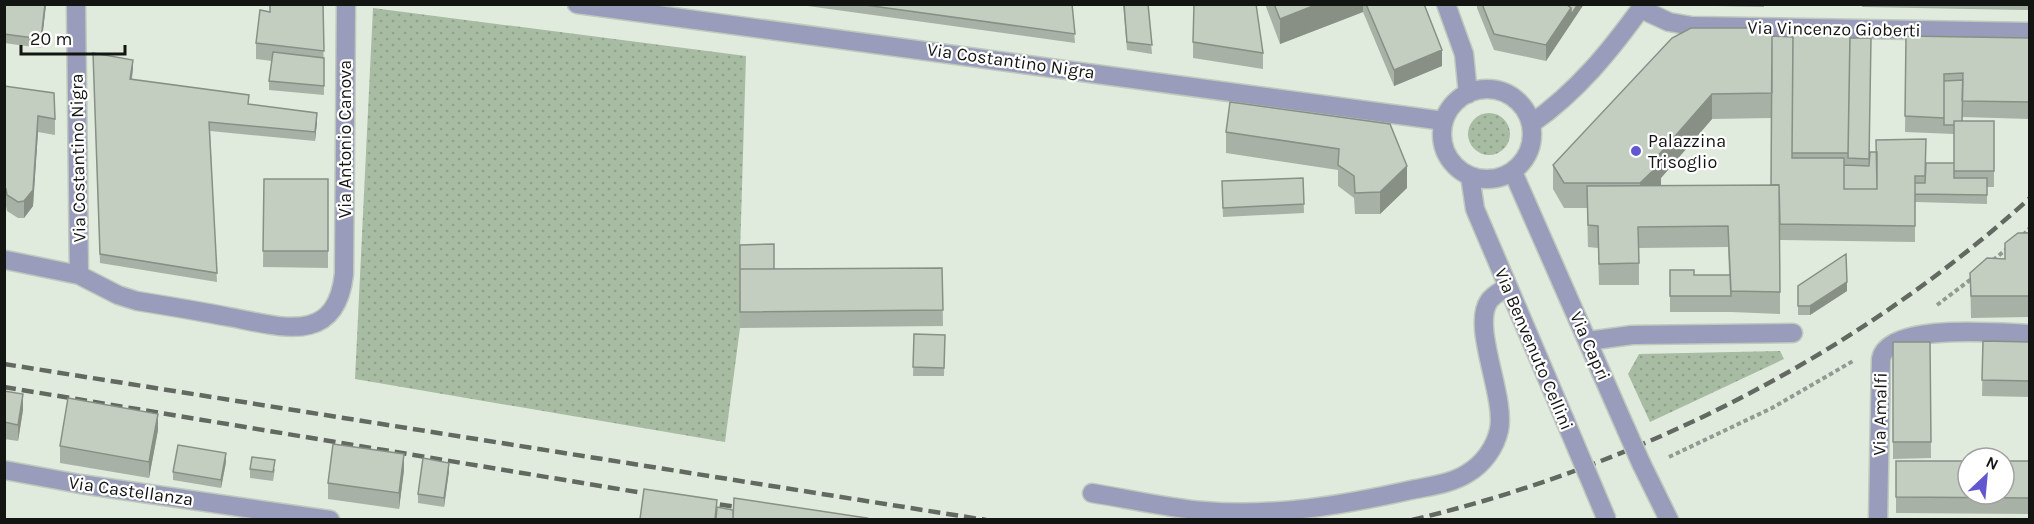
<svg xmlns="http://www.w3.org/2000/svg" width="2034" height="524" viewBox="0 0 2034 524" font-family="Karla,sans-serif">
<defs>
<pattern id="grass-dots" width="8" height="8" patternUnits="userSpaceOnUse" patternTransform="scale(1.5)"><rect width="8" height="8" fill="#a7bca3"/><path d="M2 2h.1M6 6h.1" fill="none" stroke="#8fa18b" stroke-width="1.8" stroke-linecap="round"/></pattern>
</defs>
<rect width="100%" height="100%" fill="#e0ebdd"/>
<path fill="url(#grass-dots)" d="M373,8L746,56L740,253V328L725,442L355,379Z
M1468 134a21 21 0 1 1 42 0a21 21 0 1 1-42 0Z
M1780,351L1784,359L1650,422L1628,374L1639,354Z"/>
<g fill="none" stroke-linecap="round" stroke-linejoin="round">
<g stroke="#bfc9bc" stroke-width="21">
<path id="minor" d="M76,4L79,275
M577,4L1444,121
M1446,4L1464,54L1468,94
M1641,9L1669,22L1692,26L2030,32
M1442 134a45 45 0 1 1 90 0a45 45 0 1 1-90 0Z
M1531,124C1578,91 1611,50 1644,4
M1513,172L1626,429
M1470,176L1475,209L1564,418
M6,260L79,275L118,295L137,301C168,306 199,311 229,317C279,326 336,347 344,274L346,4
M1588,341L1632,335L1793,333
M1641,463L1669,520
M4,470L80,484L330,520
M1092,493C1129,499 1167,508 1204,511C1273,517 1344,505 1411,490C1430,486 1451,484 1468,473C1483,464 1495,448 1499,430C1506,396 1471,327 1489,301C1493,295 1501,291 1507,287
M1878,520L1881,359C1888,322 2000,333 2030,334"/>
</g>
<path stroke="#939b91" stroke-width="4" stroke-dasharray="4.5 3" stroke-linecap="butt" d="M2023,235L2030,228
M1993,260L2008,248
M1937,305L1974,277
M1669,457L1772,408L1853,361"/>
<use href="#minor" stroke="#9a9cbb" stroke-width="18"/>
<path stroke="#636961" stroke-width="4.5" stroke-dasharray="12 6" stroke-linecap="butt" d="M4,364L986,520
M4,387L661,496
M702,502L750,509
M1412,520C1641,465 1855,356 2030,198"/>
<g stroke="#bfc9bc" stroke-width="21" stroke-linecap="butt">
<path id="minor-bridge" d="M1564,418L1607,520
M1626,429L1641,463"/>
</g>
<use href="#minor-bridge" stroke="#9a9cbb" stroke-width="18"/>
</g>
<path fill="#a8b1a5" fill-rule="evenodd" d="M4,4H46L41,48L4,43Z
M323,4L324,95L269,90V81L272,61L256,59V43L270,12Z
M793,4H1072L1075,43Z
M1123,4H1148L1152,54L1127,50Z
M1265,4H1424L1442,66L1394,86L1363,12L1280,44Z
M1477,4H1584L1546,61L1494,50L1477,8Z
M1714,4H1764V7L1716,6Z
M1862,4H2030V10H2023V6V10L1862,7Z
M1772,36L1850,38L1870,152L1926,166L1954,163V134L1905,132L1906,36L2030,38V119L1962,117V121H1994V187H1987V204L1915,202V201V242L1780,240V314L1731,312H1670V270L1694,275H1729L1728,247L1639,248V285H1599L1598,248L1588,247L1587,208H1564L1553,189V165ZM1771,118V185L1661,186V178L1712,119Z
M1193,42L1263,53V69L1193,58Z
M93,53L133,69L132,79L249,104L317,122L315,141L210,131L217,282L100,263Z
M4,86L55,119V135L38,132L33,206L24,218H18L7,211L6,206L4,205Z
M1390,124L1407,188L1380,214H1355L1354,198L1338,186V170L1226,153V132Z
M1303,178L1304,213L1223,217L1222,181Z
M264,179H328V268L263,267Z
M2030,233V317L1971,318L1970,273L2005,259Z
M942,268L943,326L740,328V285L774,269Z
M1798,286L1847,291L1810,315H1798Z
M914,334L945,335L944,376H913Z
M1983,341L2030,342V397L1982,396Z
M1893,342H1930L1931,458L1893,459Z
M4,391L23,410L18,441L4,439Z
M158,430L149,478L60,463V446Z
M1896,461H2030V514L1896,513Z
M226,462L221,488L173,480V472Z
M250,469H275L273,481L250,478Z
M404,470L399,509L328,499V483Z
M449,471L444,507L418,503V494Z"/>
<path fill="#889086" d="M45,4L46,5L41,48V39Z
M1318,4H1363V12L1280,44V19Z
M1578,4H1584L1546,61V45L1571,8Z
M1442,50V66L1394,86V70Z
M133,60V69L130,88V79Z
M1712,94V119L1661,178V188L1640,208V183L1655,159Z
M317,113V122L315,141V132Z
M38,116V132L33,206L24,218V201Z
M1407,166V188L1380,214V192Z
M1847,282V291L1810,315V306Z
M23,394V410L18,441V425Z
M158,414V430L149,478V462Z
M226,453V462L221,488V480Z
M404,454V470L399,509V493Z
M449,463V471L444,507V498Z"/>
<path fill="#c3cec0" stroke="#889086" stroke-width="1.5" d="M4,4H45L41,39L4,34Z
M270,4H323L324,51L256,43L260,10L270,12Z
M858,4H1072L1075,34Z
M1124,4H1148L1152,45L1127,42Z
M1194,4H1256L1263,53L1193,42Z
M1274,4H1318L1280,19Z
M1366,4H1424L1442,50L1394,70Z
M1482,4H1566L1571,8L1546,45L1494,34Z
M1566,4H1578L1571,15V8Z
M1691,28H1772V93L1712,94L1655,159L1661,163L1640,183H1564L1553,165L1672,38Z
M1793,32L1850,33L1848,153H1792Z
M1772,36L1793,37L1792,158H1844V189H1877L1876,140L1926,139L1925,176H1915V226L1780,224L1779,185H1771Z
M1906,36L2030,38V102L1962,101L1963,73L1944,74V118L1905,116Z
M1850,38H1871L1869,159L1848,158Z
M273,52L324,58V86L269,81Z
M93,53L133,60L130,79L249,95L248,104L317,113L315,132L209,122L217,273L100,254Z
M1963,80L1962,121H1954V125H1944V81Z
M4,86L54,93L55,119L38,116L33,190L24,201L18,202L7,195L6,189H4Z
M1230,102L1390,124L1407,166L1380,192L1355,193L1354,176L1338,165L1339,149L1226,132Z
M1954,121H1994V171H1954Z
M1870,152H1877V189H1844V165L1869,166Z
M1926,163H1954V178H1987V195L1915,194V183H1925Z
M1303,178L1304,204L1223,208L1222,181Z
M264,179H328V251H263Z
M1779,185L1780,292L1731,291L1728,226L1638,227L1639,263L1599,264L1598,226L1588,225L1587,186Z
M2018,233H2030V296H1971L1970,273L1987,258L2005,259V243Z
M774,244V269H740V276V245Z
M1846,254L1847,282L1810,306H1798V286Z
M942,268L943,310L740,312V269Z
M1670,270H1694V275H1730L1731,296H1670Z
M914,334L945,335L944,368L913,367Z
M1983,341L2030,342V381L1982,380Z
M1893,342H1930L1931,442H1893Z
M4,391L23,394L18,425L4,422Z
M68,398L158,414L149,462L60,446Z
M333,444L404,454L399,493L328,483Z
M178,445L226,453L221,480L173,472Z
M252,457L275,460L273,472L250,469Z
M423,458L449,463L444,498L418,494Z
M1896,461H1968V494H2004V461H2030V498L1896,497Z
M644,489L717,500L715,519H640Z
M734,498L867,518L866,519H733Z
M717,507L733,510V519H716Z"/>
<circle fill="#6257d0" stroke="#fff" stroke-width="2" cx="1636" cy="151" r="6"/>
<g text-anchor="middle" stroke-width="4.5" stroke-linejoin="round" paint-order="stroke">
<g font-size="18" fill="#121511" stroke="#fff">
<text transform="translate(1834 29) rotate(1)" y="6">Via Vincenzo Gioberti</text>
<text transform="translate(1011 61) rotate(8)" y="6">Via Costantino Nigra</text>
<text transform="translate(345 139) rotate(-90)" y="6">Via Antonio Canova</text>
<text transform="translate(78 158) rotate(-91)" y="6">Via Costantino Nigra</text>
<text transform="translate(1590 346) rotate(66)" y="6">Via Capri</text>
<text transform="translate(1534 349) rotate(67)" y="6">Via Benvenuto Cellini</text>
<text transform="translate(1880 414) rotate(-89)" y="6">Via Amalfi</text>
<text transform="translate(131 491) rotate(8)" y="6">Via Castellanza</text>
</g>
<g font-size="18" fill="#121511" stroke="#fff" text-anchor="start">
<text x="1648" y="147">Palazzina<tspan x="1648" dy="21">Trisoglio</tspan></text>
</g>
</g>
<rect width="2034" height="524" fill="none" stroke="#121511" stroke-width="12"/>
<g transform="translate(1986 476) rotate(26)"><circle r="28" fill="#ffffff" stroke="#a0a1a0" stroke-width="1.5"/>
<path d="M0-4.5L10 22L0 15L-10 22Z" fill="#6257d0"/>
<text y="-9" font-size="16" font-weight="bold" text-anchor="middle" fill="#121511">N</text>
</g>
<path d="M21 45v9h104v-9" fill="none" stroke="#121511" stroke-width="3"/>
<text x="30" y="45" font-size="18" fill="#121511" stroke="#ffffff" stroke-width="4.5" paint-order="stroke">20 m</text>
</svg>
